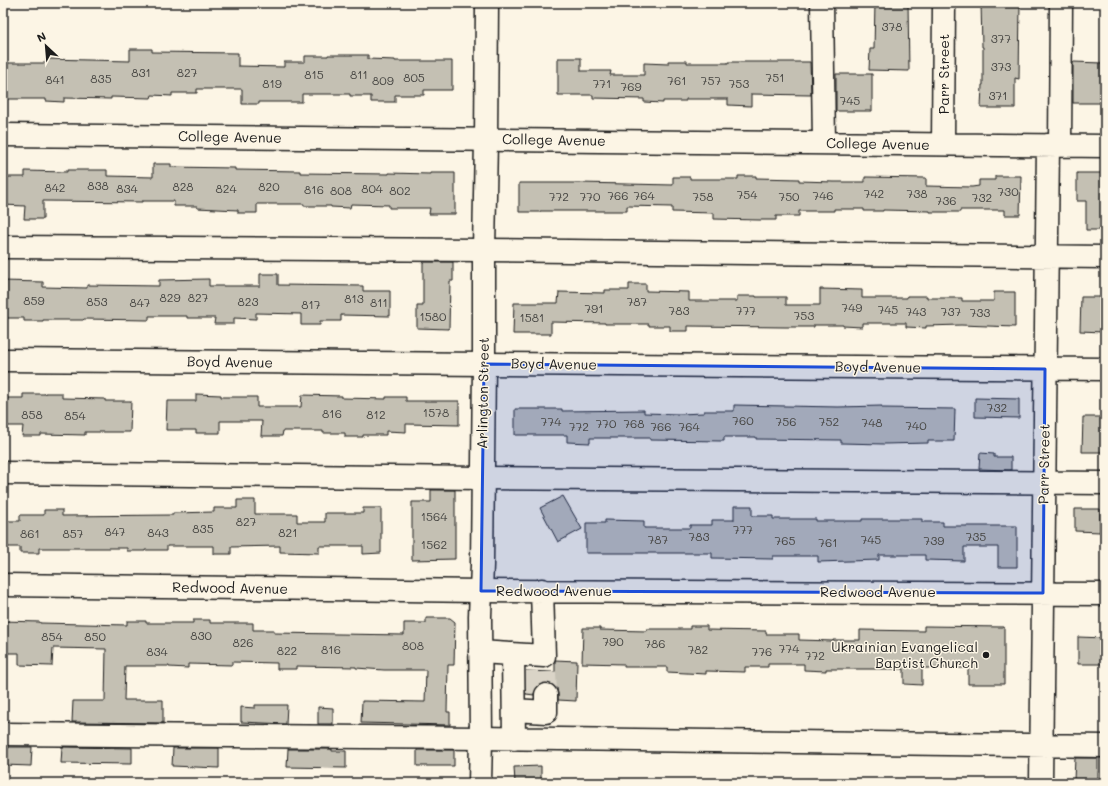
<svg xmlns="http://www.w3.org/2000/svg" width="1108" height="786" viewBox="0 0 1108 786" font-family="Mali,sans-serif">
<rect width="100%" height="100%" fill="#fcf5e5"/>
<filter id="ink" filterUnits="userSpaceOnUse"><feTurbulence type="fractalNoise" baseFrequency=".025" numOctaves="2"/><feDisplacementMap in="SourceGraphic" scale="8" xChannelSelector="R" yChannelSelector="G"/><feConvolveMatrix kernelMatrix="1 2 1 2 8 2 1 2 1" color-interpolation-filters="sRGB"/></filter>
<g filter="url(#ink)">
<path fill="#c4c0b3" stroke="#1c1c1c" d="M875,3H908L909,71L869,70L870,49H874Z
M981,3H1020L1019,79L1015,78V108H981L982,85H983V47H982Z
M130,49H152V52L238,53V66L284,67V62H305V56H328V55H368V59L395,60V61H452V90H424V95H395V102H371V96H350V94H302V102H259V104H242V89H197V93H172V96L152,95L151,98L111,97V99L64,98V102L46,101V99H6V63H46V59L130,61Z
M558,58H581V71H611L610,75H644V63L668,64V61H687V63H728V62H810L811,95L751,94V106L728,105V99H686V101H663V103L644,102V99L593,98V95H558Z
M1073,62L1102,63V71H1105V98H1101V103H1073Z
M836,74H872V111H836Z
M153,164H171V167L235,168V170L300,171V173L389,174V173L430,174V173H455V214H429L430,208H389V205L351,204L350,208L331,207V206H304V204H257V213H238V210L197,208V206H174V201H142V202L43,201V219H24L25,206L3,205V177H25V171L67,172V170H107V176L153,177Z
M1077,173H1105L1104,230H1086V201H1077Z
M738,176H756V178L799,179V181L834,182H865V177L926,178V186L972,187L979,186V180H995V176H1021L1020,215H1005V210H960V212H930V211L883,210V211H864V209H834V211H799V216H776V220H759L714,219V213L672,212V207L627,206V211H540V212H519V183H580L673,185V177H690V179H738Z
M423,262H453V281H450L449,329L417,328V306H423Z
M260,274H278V285L363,286V291H390V316L341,315V321H320V325H301V314L256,313V319L234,318V324H214L215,318H187V316H149V320L84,319L83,320H43V321H24V318H3V281L43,282V287L87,288V285L159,286V280L209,279V286H260Z
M629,284H646V291L689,292V301H737V296H756V297H786V305H820V289L862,290V298H907V296H927V298H962V301H994V292H1015V327L961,325L926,326V328L906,327V323H862V327L843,326V325H814V327H785L688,326V331H670V326H649V324H605V323L551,322V334H513L514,303H558L559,292L605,293V290H629Z
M1081,297H1104L1103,332L1080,331Z
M45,393H62V398L105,399V401H131L130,432H85V435L41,434V436H22L23,426H3V398H23V394H45Z
M196,394L221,395V397H257V407H301L302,395L342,396V398L386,399V397H406V401H459V425L406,424V432L386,431V435H363V437H345V433H323V431H283L282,436H261L262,421H220V433H196V430H166L167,401H196Z
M975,398L1019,399V418L975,417Z
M734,405L838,407L882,406V408L955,409L954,441H928V443L884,444L841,443V440L756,439V437H724V441L650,440V438H590V443L567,442V435H515V409H562V411L644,410V413L679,414L704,413V411H734Z
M1083,417H1105V452H1082Z
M980,453L994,454V457H1011V470L979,469Z
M431,490H455V559L412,560V502H431Z
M563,496L582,529L558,542L540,508Z
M237,500H255V514H297V522H325V513H363V508H381V553L363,554V546H319V553L280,552V546L231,547V554H214V546H167V550H145V551H127V548H39V553H20V547H3V521H20V515H44V510H62V516L173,515V513L214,512V508H237Z
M734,506H752V516H773V519H816V521H862V519H922V522H943V526H1017V567H998V547H964V561L925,560V555H879V560L818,562V556H773V559L712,558V553H586V523H605V520L644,521V528H690V525H712V520H734Z
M1075,509H1100V532L1075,531Z
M426,618H450L455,622L454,665H448L447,712H450V725L361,723L362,701L425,702L426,670H384L356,668V667L296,666V669H277V663L232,662V665L188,664V668L169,667V666H125L124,700H163V723L72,722L73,701H105L106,649L53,648L52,666L19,665V653H3V621L40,622V623L127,625V621H146V623H193V620H210V623H253V630H274V633L404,635V623H426Z
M690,626H707V630L766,631V634H799V640L833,641V640H860V630L924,631V626L1004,627V684H968V668H922V685L904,684V669H826V671L804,670V664H768V667H745V672L706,671V674L667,672V667H624V664L582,663L583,628H600V630L647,631V629H690Z
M1078,637L1105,638V664H1078Z
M555,660L577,661L576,701L558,700V695L557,688L552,684L546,683L539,684L535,689L534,695L526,694V671L555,672Z
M255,705H287L286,724L241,722V707L255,708Z
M318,707L333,708V724H318Z
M9,747H32L31,766L3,765V748H9Z
M62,747L132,748V764L61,763Z
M173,748H219V768L172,766Z
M288,749H332V751H346V768L287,767Z
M417,750H454V766H417Z
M1075,758H1098V780H1074Z
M541,766V783H515L514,767Z"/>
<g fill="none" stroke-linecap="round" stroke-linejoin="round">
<path stroke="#dad4c7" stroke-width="22" stroke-dasharray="22 11" stroke-linecap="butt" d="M527,671V694
M545,672L546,695"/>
<g stroke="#1c1c1c" stroke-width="25">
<path id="minor" d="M822,3L824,143
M3,135L1105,146
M943,144L944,3
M1060,145L1061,3
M3,247L484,250L1105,257
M3,360L1105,369
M3,473L482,478L1105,483
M3,585L481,591L1105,594
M480,652L544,656L542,590
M513,654L514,739
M514,710L546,712V695
M3,734L481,738L1105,746
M1041,783L1048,145"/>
</g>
<g stroke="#1c1c1c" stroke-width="25">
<path id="major" d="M480,783L481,738L480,616L482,565L484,364V250L486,140L487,3"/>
</g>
<use href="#minor" stroke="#fcf5e5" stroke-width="22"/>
<use href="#major" stroke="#fcf5e5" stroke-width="22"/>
</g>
</g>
<path fill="#1d4ed8" fill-opacity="0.2" stroke="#1d4ed8" stroke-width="3" stroke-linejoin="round" d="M484,364L1045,369L1043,593L481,591Z"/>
<circle fill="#1c1c1c" stroke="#fcf5e5" stroke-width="1.5" cx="986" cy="655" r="4"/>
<g text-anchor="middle" stroke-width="3" stroke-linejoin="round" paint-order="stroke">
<g font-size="12" fill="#464542">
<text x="892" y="31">378</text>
<text x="1001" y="43">377</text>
<text x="1001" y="71">373</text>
<text x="141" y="77">831</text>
<text x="187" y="77">827</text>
<text x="314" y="79">815</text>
<text x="359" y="79">811</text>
<text x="414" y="82">805</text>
<text x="775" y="82">751</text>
<text x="101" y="83">835</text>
<text x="55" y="84">841</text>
<text x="383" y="85">809</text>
<text x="677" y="85">761</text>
<text x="711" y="85">757</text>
<text x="272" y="88">819</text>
<text x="602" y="88">771</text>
<text x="739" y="88">753</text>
<text x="631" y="91">769</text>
<text x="998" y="100">371</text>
<text x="850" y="105">745</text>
<text x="98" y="190">838</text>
<text x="183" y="191">828</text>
<text x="269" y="191">820</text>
<text x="55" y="192">842</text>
<text x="127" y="193">834</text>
<text x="226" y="193">824</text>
<text x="372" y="193">804</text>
<text x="314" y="194">816</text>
<text x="341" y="195">808</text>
<text x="400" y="195">802</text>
<text x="1008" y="196">730</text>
<text x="874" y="198">742</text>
<text x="917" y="198">738</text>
<text x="747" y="199">754</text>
<text x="618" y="200">766</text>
<text x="644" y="200">764</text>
<text x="823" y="200">746</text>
<text x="559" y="201">772</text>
<text x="590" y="201">770</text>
<text x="703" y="201">758</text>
<text x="789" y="201">750</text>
<text x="982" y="202">732</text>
<text x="946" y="205">736</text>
<text x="170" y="302">829</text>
<text x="198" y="302">827</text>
<text x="354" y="303">813</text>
<text x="34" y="305">859</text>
<text x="97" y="306">853</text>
<text x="248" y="306">823</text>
<text x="637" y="306">787</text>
<text x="140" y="307">847</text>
<text x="379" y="307">811</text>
<text x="311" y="309">817</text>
<text x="852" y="312">749</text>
<text x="594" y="313">791</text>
<text x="888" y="314">745</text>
<text x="679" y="315">783</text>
<text x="746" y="315">777</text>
<text x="916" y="316">743</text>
<text x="951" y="316">737</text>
<text x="980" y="317">733</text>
<text x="804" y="320">753</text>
<text x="433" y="321">1580</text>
<text x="532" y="322">1581</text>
<text x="997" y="412">732</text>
<text x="436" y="417">1578</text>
<text x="332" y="418">816</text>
<text x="32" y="419">858</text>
<text x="376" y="419">812</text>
<text x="75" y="420">854</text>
<text x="743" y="425">760</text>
<text x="551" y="426">774</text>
<text x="786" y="426">756</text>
<text x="829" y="426">752</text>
<text x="872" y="427">748</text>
<text x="606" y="428">770</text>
<text x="634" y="428">768</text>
<text x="916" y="430">740</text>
<text x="579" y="431">772</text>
<text x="661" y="431">766</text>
<text x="689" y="431">764</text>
<text x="434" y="521">1564</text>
<text x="246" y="526">827</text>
<text x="203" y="533">835</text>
<text x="743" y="534">777</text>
<text x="115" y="536">847</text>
<text x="158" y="537">843</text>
<text x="288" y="537">821</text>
<text x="30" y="538">861</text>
<text x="73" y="538">857</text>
<text x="699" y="541">783</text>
<text x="976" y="541">735</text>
<text x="658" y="544">787</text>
<text x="871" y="544">745</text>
<text x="785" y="545">765</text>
<text x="934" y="545">739</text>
<text x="828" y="547">761</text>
<text x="434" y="549">1562</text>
<text x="201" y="640">830</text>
<text x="52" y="641">854</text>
<text x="95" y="641">850</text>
<text x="613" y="646">790</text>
<text x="243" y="647">826</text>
<text x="655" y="648">786</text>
<text x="413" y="650">808</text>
<text x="789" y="653">774</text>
<text x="331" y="654">816</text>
<text x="698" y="654">782</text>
<text x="287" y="655">822</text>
<text x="157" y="656">834</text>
<text x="762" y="656">776</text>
<text x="815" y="660">772</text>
</g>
<g font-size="14" fill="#1c1c1c" stroke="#fcf5e5">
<text transform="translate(944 74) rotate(-90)" y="5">Parr Street</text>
<text transform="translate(230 137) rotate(1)" y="5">College Avenue</text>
<text transform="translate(554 140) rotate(1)" y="5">College Avenue</text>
<text transform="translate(878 144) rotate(1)" y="5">College Avenue</text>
<text transform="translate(230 362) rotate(1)" y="5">Boyd Avenue</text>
<text transform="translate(554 364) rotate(1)" y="5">Boyd Avenue</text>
<text transform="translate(878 367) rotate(1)" y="5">Boyd Avenue</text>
<text transform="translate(483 393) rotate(-89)" y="5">Arlington Street</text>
<text transform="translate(1044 464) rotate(-89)" y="5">Parr Street</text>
<text transform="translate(230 588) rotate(1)" y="5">Redwood Avenue</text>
<text x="554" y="596">Redwood Avenue</text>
<text x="878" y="597">Redwood Avenue</text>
</g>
<g font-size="14" fill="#1c1c1c" stroke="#fcf5e5" text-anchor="end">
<text x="978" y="652">Ukrainian Evangelical<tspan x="978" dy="16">Baptist Church</tspan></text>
</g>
</g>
<rect width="1108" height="786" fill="none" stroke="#fcf5e5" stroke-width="16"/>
<rect x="8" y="8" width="1092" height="770" fill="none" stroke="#1c1c1c" stroke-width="1.5" filter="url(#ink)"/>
<g transform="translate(46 46) rotate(334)" stroke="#fcf5e5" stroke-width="3" paint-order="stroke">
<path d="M0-3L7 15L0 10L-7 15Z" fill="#1c1c1c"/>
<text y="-6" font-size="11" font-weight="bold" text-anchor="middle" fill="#1c1c1c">N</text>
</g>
</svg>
